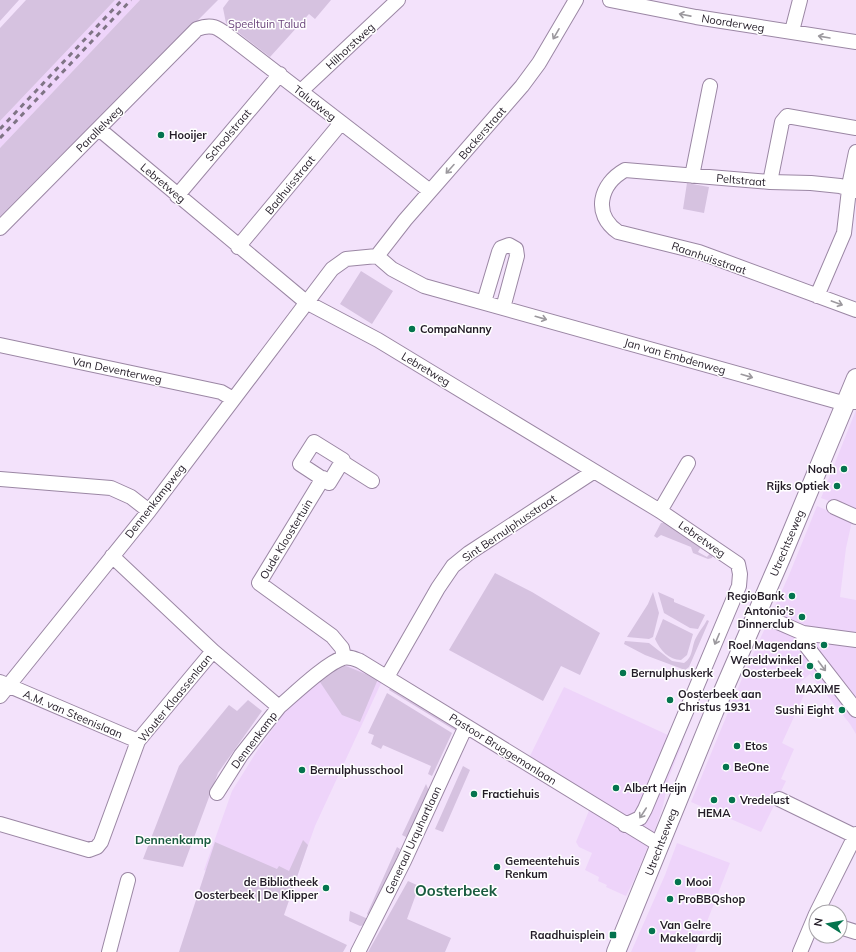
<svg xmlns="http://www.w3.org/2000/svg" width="856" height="952" viewBox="0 0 856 952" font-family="Mulish,sans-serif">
<rect width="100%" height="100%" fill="#f3e2fb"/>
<path fill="#eed4fa" d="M115,0H140L0,148V121Z
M856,410V511L821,498Z
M817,506L852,521L846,548L840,597L856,600V734L850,724L810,674L797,685L804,695L782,743L794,749L781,779L786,781L761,832L691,802L741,681L789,575Z
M340,663L383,679L315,826L287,904L204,870L232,791L257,751L291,703Z
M564,687L683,742L669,777L663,806L656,827L633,882L626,896L606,887L607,885L598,881L599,877L585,870L592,853L579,847L576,842L593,801L528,760Z
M677,843L730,863L695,952H631L665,875Z"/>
<path fill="#d6c2e0" d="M0,0H19L0,21Z
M26,0H115L0,121V28Z
M140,0H218L0,219V148Z
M229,0H331L315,19L309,14L270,57L226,23L223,8Z
M687,183L709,187L704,213L683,209Z
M361,271L393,291L372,324L340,304Z
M661,523H666L702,545L698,552L707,557L711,552L713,555L712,558L708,559L693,553L691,547L661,535L657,538L654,536Z
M495,573L532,592L600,633L580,675L561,666L543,701L449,650Z
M653,592L659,613L653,637L649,639L627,637L648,604Z
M658,592L674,599V602L705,615L698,629L690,628L664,613Z
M663,619L693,634L687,655L681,660C669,660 660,650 655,639Z
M707,620L709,621L689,667L685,670L645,655L624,644L625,641L649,643L672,661L684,663C694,657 691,645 697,636C700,630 704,626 707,620Z
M341,664L378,679L360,722L342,715L318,679Z
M392,685L458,727L456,731L389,690Z
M387,693L452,733L432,776L428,774L431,766L383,745L381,749L371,744L374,735L368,733Z
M248,700L262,711L218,773L183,867L143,859L179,766L229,705L237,711Z
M463,766L470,770L443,832L435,829Z
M426,784L430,793L408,838L402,835Z
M303,840L308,845L284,915L347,945L343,952H179L215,842L277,869L279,866L289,871Z
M397,847L400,849L397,859L369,916L367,914Z
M408,881L419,886L407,919L451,938L445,952H368Z
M350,911L368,919L365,925L360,926L349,921Z"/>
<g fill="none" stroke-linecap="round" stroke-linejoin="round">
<g stroke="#9b87a4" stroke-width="16">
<path id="minor" d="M610,0L696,17L856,42
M792,31L800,0
M301,91L398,0
M99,129L306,302L378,340L660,511L738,564L740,574L739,586L645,809L640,818L625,825
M692,176L710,86
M770,182L782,122L787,116L856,128
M856,191L840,186L811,183L770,182L625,170C600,184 592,214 618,232L699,252L856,310
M177,196L280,74
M0,228L197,29C215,22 220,30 234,40L430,191
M238,247L341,123
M377,256L392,269L424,286L839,402H856
M377,256L405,220L522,86L539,63L576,0
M817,296L844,233L850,181L856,152
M484,302L499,252L501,248L509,245L516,249L517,256L503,308
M0,345L221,392L233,399
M314,442L343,460L329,483L300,464Z
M342,462L372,481
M323,478L259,583L332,636L342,648L344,657
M0,479L111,488L131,497L149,511
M834,507L856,517
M660,511L688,463
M757,613L803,633L856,640
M803,633L804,643L856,710
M213,651L279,707C293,695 326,663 343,658C349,656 355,659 360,661L660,845
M387,677L438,588L453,566L469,553L593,472
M0,682L138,741
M0,696L149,511L332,269L346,259L377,256
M217,793L241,755L279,707
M779,799L855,836
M0,824L89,850L97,847L101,842L138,741L213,651L112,556
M817,912L856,834
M840,927L856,932
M109,952L128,880
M358,952L404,861L466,726
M800,952L816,914"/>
</g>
<g stroke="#9b87a4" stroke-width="20">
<path id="major" d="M616,952L714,712L781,558L856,378"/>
</g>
<use href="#minor" stroke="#fff" stroke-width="14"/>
<use href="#major" stroke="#fff" stroke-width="18"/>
<path stroke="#7f7485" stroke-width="3" stroke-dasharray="5 5" stroke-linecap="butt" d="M0,129L122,0
M0,138L131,0"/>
</g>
<defs><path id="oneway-shaft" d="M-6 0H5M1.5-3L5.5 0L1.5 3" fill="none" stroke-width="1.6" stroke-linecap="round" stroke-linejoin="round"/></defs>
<g stroke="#9c999e">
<use href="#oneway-shaft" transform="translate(685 15) rotate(-169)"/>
<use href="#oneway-shaft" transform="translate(556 34) rotate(120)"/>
<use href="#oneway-shaft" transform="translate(824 37) rotate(-170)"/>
<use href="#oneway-shaft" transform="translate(450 169) rotate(132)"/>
<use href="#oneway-shaft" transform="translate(837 303) rotate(20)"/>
<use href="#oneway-shaft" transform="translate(541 318) rotate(16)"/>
<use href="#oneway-shaft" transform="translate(747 376) rotate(16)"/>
<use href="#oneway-shaft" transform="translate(717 639) rotate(113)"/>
<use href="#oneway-shaft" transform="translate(822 666) rotate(53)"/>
<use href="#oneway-shaft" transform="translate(643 813) rotate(123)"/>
</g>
<g fill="#04744e" stroke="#fff" stroke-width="1.5">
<circle cx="161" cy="135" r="4"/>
<circle cx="412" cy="329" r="4"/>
<circle cx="844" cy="469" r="4"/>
<circle cx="837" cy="486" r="4"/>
<circle cx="792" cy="596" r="4"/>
<circle cx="802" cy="617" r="4"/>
<circle cx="824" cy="645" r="4"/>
<circle cx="810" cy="666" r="4"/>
<circle cx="623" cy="673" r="4"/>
<circle cx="818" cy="676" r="4"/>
<circle cx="670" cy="700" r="4"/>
<circle cx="842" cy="710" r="4"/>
<circle cx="737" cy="746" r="4"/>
<circle cx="726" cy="767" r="4"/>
<circle cx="302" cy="770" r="4"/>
<circle cx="616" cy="788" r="4"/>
<circle cx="474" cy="794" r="4"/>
<circle cx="714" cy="800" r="4"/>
<circle cx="732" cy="800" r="4"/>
<circle cx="497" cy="867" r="4"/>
<circle cx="678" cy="882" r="4"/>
<circle cx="326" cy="888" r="4"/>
<circle cx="670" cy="899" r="4"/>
<circle cx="652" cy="931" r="4"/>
<rect x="609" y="931" width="8" height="8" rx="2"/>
</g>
<g text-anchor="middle" stroke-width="3" stroke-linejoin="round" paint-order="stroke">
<g font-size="11" fill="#231c27" stroke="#fff">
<text transform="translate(733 23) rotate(9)" y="4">Noorderweg</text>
<text transform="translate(350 46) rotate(-43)" y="4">Hilhorstweg</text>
<text transform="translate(315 103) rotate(38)" y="4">Taludweg</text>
<text transform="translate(99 129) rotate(-45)" y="4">Parallelweg</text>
<text transform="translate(482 133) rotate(-49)" y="4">Backerstraat</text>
<text transform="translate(228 135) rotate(-50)" y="4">Schoolstraat</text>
<text transform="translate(741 180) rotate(5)" y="4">Peltstraat</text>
<text transform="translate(163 183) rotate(40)" y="4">Lebretweg</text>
<text transform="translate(290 185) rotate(-51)" y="4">Badhuisstraat</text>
<text transform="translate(709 258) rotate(19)" y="4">Raanhuisstraat</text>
<text transform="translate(675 356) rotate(16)" y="4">Jan van Embdenweg</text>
<text transform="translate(426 369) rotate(31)" y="4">Lebretweg</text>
<text transform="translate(117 370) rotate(12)" y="4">Van Deventerweg</text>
<text transform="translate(155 501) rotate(-52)" y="4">Dennenkampweg</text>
<text transform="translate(509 528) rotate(-34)" y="4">Sint Bernulphusstraat</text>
<text transform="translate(286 539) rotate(-59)" y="4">Oude Kloostertuin</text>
<text transform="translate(702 539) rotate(35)" y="4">Lebretweg</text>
<text transform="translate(787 543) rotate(-67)" y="4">Utrechtseweg</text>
<text transform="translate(175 698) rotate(-51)" y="4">Wouter Klaassenlaan</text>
<text transform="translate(73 714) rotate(23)" y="4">A.M. van Steenislaan</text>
<text transform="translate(254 740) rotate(-53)" y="4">Dennenkamp</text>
<text transform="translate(503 749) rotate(32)" y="4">Pastoor Bruggemanlaan</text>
<text transform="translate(413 840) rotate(-65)" y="4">Generaal Urquhartlaan</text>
<text transform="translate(661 842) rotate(-69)" y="4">Utrechtseweg</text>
</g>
<g font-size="11" fill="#6c467d" stroke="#fff">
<text x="267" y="28">Speeltuin Talud</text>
</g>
<g font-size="11" font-weight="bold" fill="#231c27" stroke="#fff" text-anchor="start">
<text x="169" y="139">Hooijer</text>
<text x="420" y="333">CompaNanny</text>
<text x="836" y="473" text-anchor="end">Noah</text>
<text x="829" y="490" text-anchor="end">Rijks Optiek</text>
<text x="784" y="600" text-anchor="end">RegioBank</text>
<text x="794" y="615" text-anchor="end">Antonio's<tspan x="794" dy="13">Dinnerclub</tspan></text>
<text x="816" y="649" text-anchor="end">Roel Magendans</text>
<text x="802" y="664" text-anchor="end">Wereldwinkel<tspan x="802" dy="13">Oosterbeek</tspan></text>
<text x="631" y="677">Bernulphuskerk</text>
<text x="818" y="693" text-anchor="middle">MAXIME</text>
<text x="678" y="698">Oosterbeek aan<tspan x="678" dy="13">Christus 1931</tspan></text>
<text x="834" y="714" text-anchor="end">Sushi Eight</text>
<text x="745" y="750">Etos</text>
<text x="734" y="771">BeOne</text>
<text x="310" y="774">Bernulphusschool</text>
<text x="624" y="792">Albert Heijn</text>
<text x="482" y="798">Fractiehuis</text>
<text x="740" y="804">Vredelust</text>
<text x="714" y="817" text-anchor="middle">HEMA</text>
<text x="505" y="865">Gemeentehuis<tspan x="505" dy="13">Renkum</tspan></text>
<text x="318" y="886" text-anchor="end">de Bibliotheek<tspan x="318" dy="13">Oosterbeek | De Klipper</tspan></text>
<text x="686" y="886">Mooi</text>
<text x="678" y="903">ProBBQshop</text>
<text x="660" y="929">Van Gelre<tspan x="660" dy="13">Makelaardij</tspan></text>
<text x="605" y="939" text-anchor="end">Raadhuisplein</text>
</g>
<g font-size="12" font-weight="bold" fill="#1a5b40" stroke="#fff">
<text x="173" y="844">Dennenkamp</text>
</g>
<g font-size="15" font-weight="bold" fill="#1a5b40" stroke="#fff">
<text x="456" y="896">Oosterbeek</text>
</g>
</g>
<g transform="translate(828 924) rotate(281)"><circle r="19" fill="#ffffff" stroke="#a7a4a9"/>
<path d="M0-3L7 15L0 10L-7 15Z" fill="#04744e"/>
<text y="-6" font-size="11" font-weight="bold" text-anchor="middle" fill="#231c27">N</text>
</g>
</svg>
